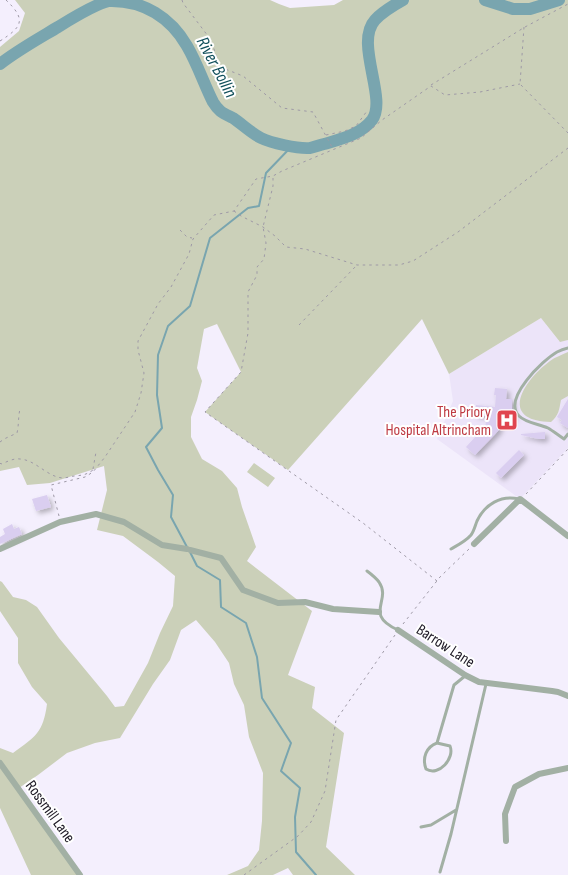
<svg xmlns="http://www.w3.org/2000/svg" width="568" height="875" viewBox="0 0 568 875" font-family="'Sofia Sans Condensed',sans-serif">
<defs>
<filter id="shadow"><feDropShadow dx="3" dy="3" stdDeviation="2.5" flood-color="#0004"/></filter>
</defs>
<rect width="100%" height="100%" fill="#f4effd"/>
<path fill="#ece4f9" d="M541,318L559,341L568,340V448L520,499L437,439L453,401L449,374Z"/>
<path fill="#cbd0b9" d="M15,0H270L279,4L290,8L334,5L343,0H568V340L560,342L541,318L449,374L422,319L288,470L205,412L241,372L217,324L204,329L197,368L202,381L197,400L191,417V437L202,459L222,471L237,488L242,507L256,547L247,561L312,611L288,675L315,687L312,708L344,733L326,847L355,875H293L288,868L273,875H227L248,866L259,850L262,821L263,773L249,737L244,705L234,684L229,663L215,642L196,620L181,630L170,660L153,684L120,738L95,743L67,753L38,775L19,788L80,875H31L0,808V748L13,753C36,736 43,733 47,704L32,687L18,663V638L0,611V581L2,582L13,597L26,600L37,607L59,638L107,696L115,707L124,706L148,663L160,633L173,606L175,576L158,562L123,536L97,530L107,490L104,466L50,483L27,485L19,467L0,471V47L19,31L25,13Z
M568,352V396L561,400C559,410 559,415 551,422C497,421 524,380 550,361C555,357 562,355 568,352Z
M254,463L275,478L268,487L247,472Z"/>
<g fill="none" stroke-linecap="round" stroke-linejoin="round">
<path stroke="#79a5af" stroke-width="2" d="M187,547L171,517L173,495L158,470L146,447L162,428L157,395L158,355L168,326L190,306L210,238L248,208L259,206L266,173L291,147
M190,552L197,566L220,580L221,607L246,623L257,657L262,698L291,743L281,771L300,788L295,817L296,852L316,875"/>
<path stroke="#79a5af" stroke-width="12" d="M485,0L513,9H530L559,0
M0,64C18,50 38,39 58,27C71,19 95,4 109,1C144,0 171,18 187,46C197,63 204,84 213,102C219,112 223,113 233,118C242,124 251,133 261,138C271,143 298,149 310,148C314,147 320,145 324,144C341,139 360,135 372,120C388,99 354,43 375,20C382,12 394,5 403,0"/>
</g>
<path fill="#dacef0" filter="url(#shadow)" d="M495,388L507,389L506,399H512V409L514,419L501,417L499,430L475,455L466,447L477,435L471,430L476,426L480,430L486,424L487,416L475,415L476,405L495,407L496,395H494Z
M568,399V428L560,423L562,420L557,417Z
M545,432V439H539L521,435V434Z
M519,450L524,455L501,478L496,473Z
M47,495L51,507L36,511L32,499Z
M12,524L14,529L19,527L22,534L0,544V537L5,534L3,529Z"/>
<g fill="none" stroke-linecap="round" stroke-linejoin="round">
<path stroke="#9e99a6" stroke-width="1" stroke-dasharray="2.5 4" stroke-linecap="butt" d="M182,0L183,3L211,40L220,67L243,76L282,108L313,112L333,149
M524,27L520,84L568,133
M0,41C22,27 27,20 6,0
M431,85L525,27L568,4
M326,135L345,131L356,126L367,111
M273,178V186L263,227L266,243L264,259L257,267V275L248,292V333L241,372L205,412L363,523L437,581
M234,211L241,216L263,227L275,236L286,247L305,249L357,265H399L413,261L458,232L568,148
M180,230L187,237L192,238
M299,325L357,265
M0,442L4,439L17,433C19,425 18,417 20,409
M0,463L1,464C7,462 13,458 20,459C36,460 47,477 63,478C67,478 71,476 75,476C83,475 86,475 93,470
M93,469L96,452
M526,494L568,449
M59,516L51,485L85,477L93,472L105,457L135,412L141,393L144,373L138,350V341L158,304L171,287L189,254L193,239L214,215L234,211L256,179L273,176L282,171L361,138L382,120L431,86L445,95L480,92L520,84
M403,624L440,577L470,548
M244,875L298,836L311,822L325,791L336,720L395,635"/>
<path stroke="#a2b0a4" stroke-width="3" d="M568,348C564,349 561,350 557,352C543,360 502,399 519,416C526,423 539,424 548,428C553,431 558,435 564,439L568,434
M451,549C458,545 466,541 471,535C474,531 475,526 477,521C485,504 501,495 519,499
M367,571C371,574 376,578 379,582C392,601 363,614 398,630
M437,743C426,747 422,758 426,769C439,777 455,758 450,746L437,743L454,685L465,676
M421,827L431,825L456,810
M440,872L451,834L486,684"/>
<path stroke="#a2b0a4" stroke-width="6" d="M474,544L520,499L568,536
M0,549L60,522L96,514L124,522L162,545L187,549
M190,550L221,558L243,590L278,603L305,602L333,609L379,612
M398,630L465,675L479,682L552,691L558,692L568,696
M0,763L80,875
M506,841L505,814L515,787L539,774L568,768"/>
</g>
<defs>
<g id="hospital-square" transform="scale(1.125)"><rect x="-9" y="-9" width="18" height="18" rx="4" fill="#e0444e" stroke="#fff"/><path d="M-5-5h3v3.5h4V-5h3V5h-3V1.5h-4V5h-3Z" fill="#fff"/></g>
</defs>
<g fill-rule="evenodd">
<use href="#hospital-square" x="507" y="420"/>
</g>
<g text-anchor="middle" stroke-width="4" stroke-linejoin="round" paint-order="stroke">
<g font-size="16" fill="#be3a42" stroke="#fff" text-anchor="end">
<text x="491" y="417">The Priory<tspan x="491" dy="18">Hospital Altrincham</tspan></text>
</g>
<g font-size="16" fill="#1c1824" stroke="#fff">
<text transform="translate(446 645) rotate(33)" y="6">Barrow Lane</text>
<text transform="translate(51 811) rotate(54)" y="6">Rossmill Lane</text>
</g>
<g font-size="18" font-style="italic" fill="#13515d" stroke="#fff">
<text transform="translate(217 67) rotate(62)" y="6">River Bollin</text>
</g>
</g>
</svg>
